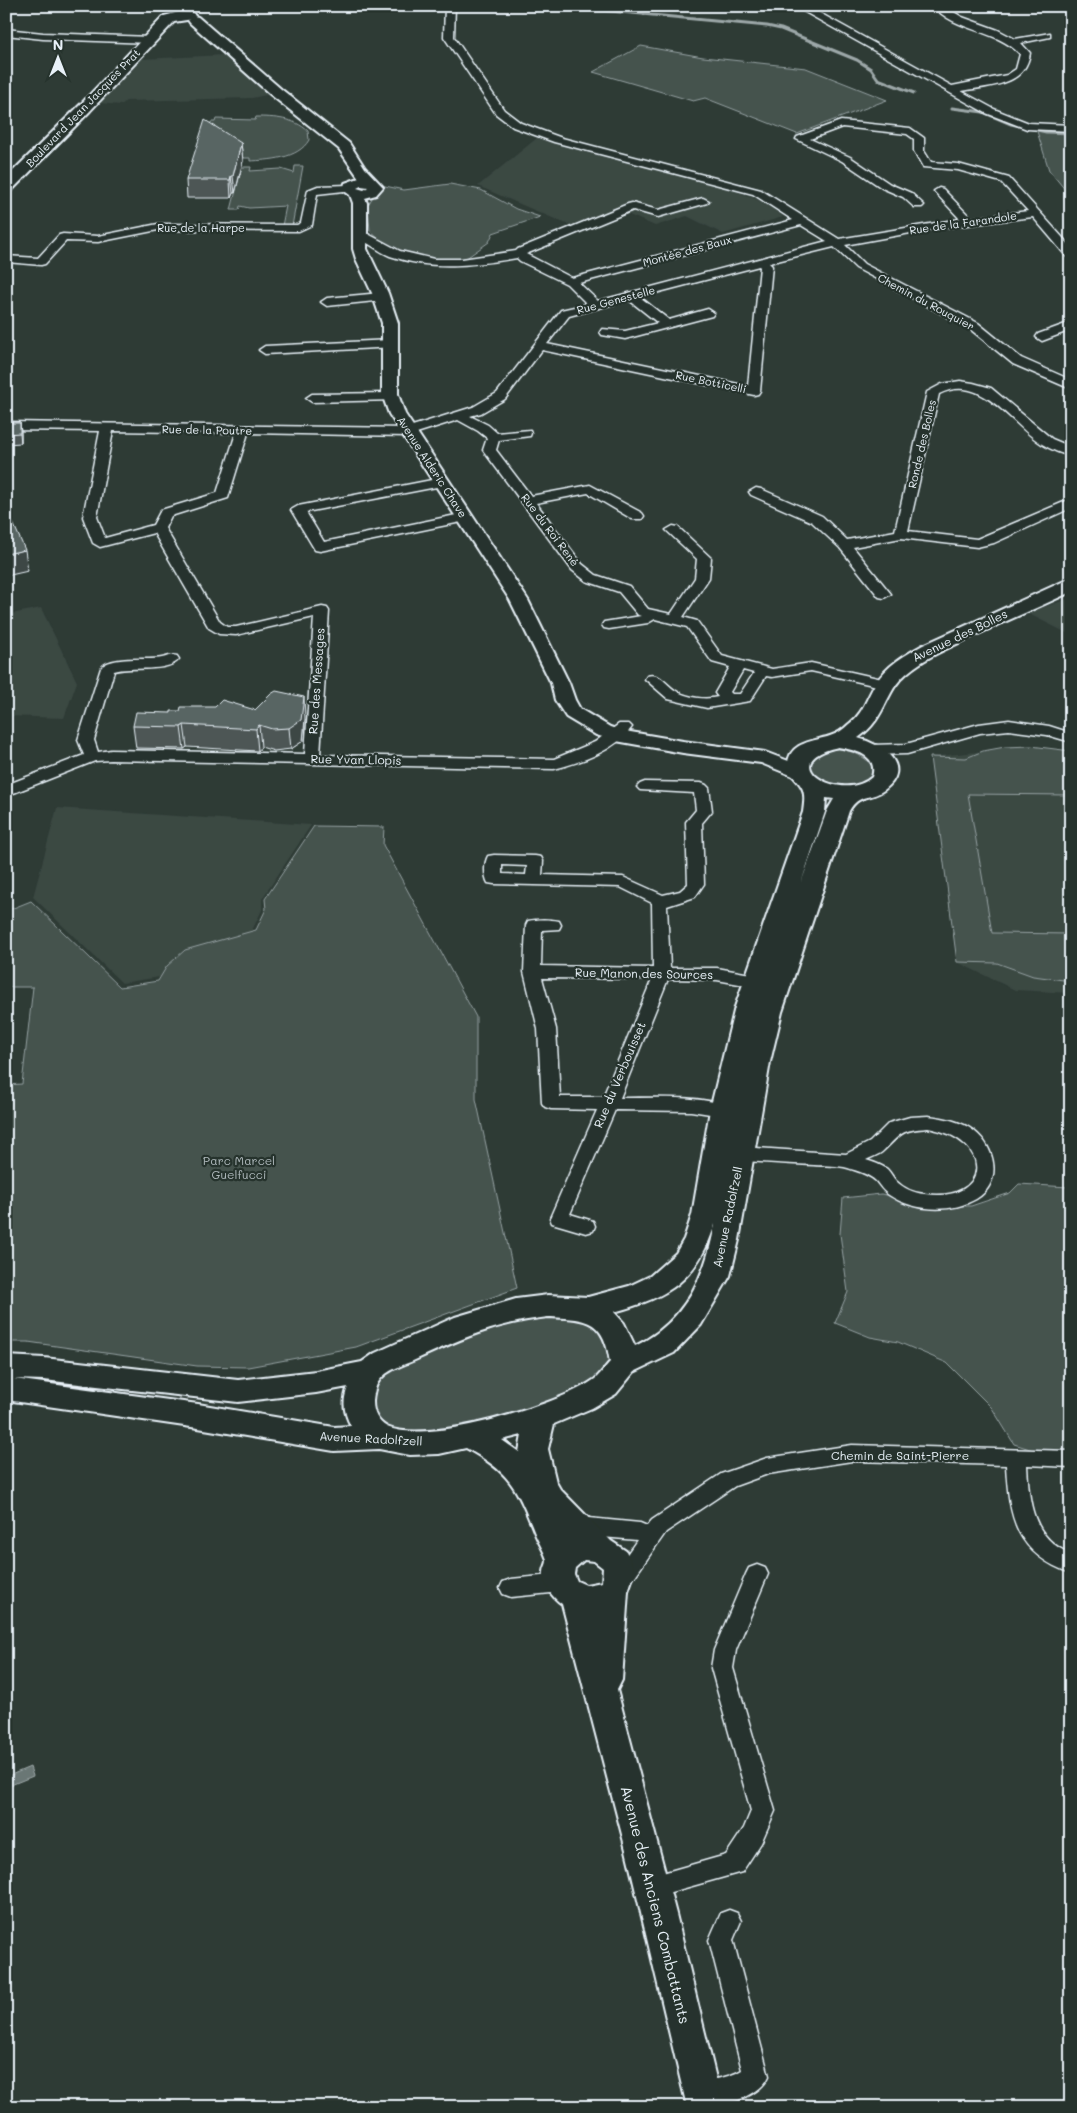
<svg xmlns="http://www.w3.org/2000/svg" width="1077" height="2113" viewBox="0 0 1077 2113" font-family="Mali,sans-serif">
<rect width="100%" height="100%" fill="#2e3b35"/>
<filter id="ink" filterUnits="userSpaceOnUse"><feTurbulence type="fractalNoise" baseFrequency=".02" numOctaves="2"/><feDisplacementMap in="SourceGraphic" scale="10" xChannelSelector="R" yChannelSelector="G"/><feConvolveMatrix kernelMatrix="1 2 1 2 8 2 1 2 1" color-interpolation-filters="sRGB"/></filter>
<g filter="url(#ink)">
<path fill="#3b4843" d="M225,55L271,94L252,98L126,101L121,105L98,103L141,59Z
M537,138L715,183L756,199L774,209L783,217L723,234L687,216L655,226L627,214L583,231L478,186Z
M1071,598V635L1027,613Z
M41,608L77,682L64,718L6,716V615Z
M1031,746L1071,756V993L1015,990L957,962L930,757Z
M57,808L311,825L262,899V910L235,965L122,983L33,897Z"/>
<path fill="#45524e" stroke="#96a2a3" d="M641,46L703,57L806,68L887,100L797,134L705,98L693,101L593,72Z
M256,117C274,117 294,118 308,131L309,140C298,159 269,160 250,161V158H233L204,148L211,122H215L216,119L255,120Z
M1036,128L1071,130V197L1049,170Z
M295,166H303L292,226H282L286,206L249,208L240,206L239,210H231L242,167H251L250,171L281,169L294,173Z
M450,184L481,190L516,209L540,217L493,233L489,242L465,259L436,260L392,251L370,231L368,205L378,188L385,186L404,190Z
M1031,746L1071,751V795L968,794L992,933L1071,934V981L1033,976L997,963L957,962L930,757L966,758L983,751L1005,747Z
M838,749C874,753 891,783 847,787C844,787 839,788 836,787C827,785 819,779 811,775L808,763C815,753 827,750 838,749Z
M314,826L384,827L383,845L476,1017V1099L517,1288L356,1347L248,1367L197,1366L28,1342H6V1085L22,1084L33,987H6V911L31,901L120,987L158,981L167,966L185,950L256,930L266,909L265,899Z
M1019,1184L1068,1187L1071,1194V1458L1062,1459L1014,1444L992,1408L947,1363L898,1342L870,1337L835,1323L848,1292L840,1234L843,1198L881,1194L946,1206H971L1010,1193Z
M542,1313L597,1322L618,1364L579,1394L489,1425L412,1435L375,1424L368,1388C382,1375 398,1368 415,1360C459,1338 495,1326 542,1313Z"/>
<path fill="#6b7775" stroke="#9da8a9" d="M30,1767L33,1776L6,1787V1777Z"/>
<g fill="none" stroke-linecap="round" stroke-linejoin="round">
<path stroke="#9da8a9" stroke-width="3" d="M585,6L600,10L767,26L781,29L857,60L871,69L878,79L914,93
M952,108L983,112L1011,124L1046,132L1071,133"/>
<g stroke="#e8f1f8" stroke-width="3">
<path id="minor" d="M445,6H455L454,37L504,110L521,123L562,138L761,190L839,239L960,219L934,191L939,188L943,189L971,218L1028,211L1001,182L958,170L923,167L914,151V139L907,134L842,127L810,139L850,157L890,184L911,193L924,205L922,207H914L903,197L882,188L842,161L796,139L797,137L841,121L910,128L924,138V151L931,162L958,164L1009,178L1071,247V258L1067,257L1033,217L927,230L845,245L864,264L978,323L1021,358L1071,380V389L1013,364L970,329L856,268L834,247L769,263L772,266L760,391L758,394L754,395L542,350L505,399L481,413L470,416L488,425L497,433L530,430L531,433L530,436L499,440L496,450L531,496L590,485L642,513L644,516L642,519H632L588,493L536,503L582,564L596,575L629,586L648,609L671,614L695,578L697,559L666,530L673,526L678,527L711,558L709,578L683,617L697,621L722,656L772,669L811,663L891,681L893,684L891,687L886,688L811,671L772,677L766,676L750,701L707,708L668,699L645,679L647,676C661,672 667,687 678,692C689,698 706,700 718,697L715,693L730,667L712,662L687,627L655,619L648,623L609,629L604,628L602,625L604,622L641,616L638,615L619,592L586,581L572,570L483,450L487,438L478,431L458,420L407,436L248,433L228,498L171,516L165,528L220,622L227,627H236L322,607L327,608L329,611L320,755L554,759L595,742L619,724H629L632,727C615,751 581,762 554,769L111,760L95,761L6,796V785L84,755L78,740L101,668C110,655 147,661 162,658C168,657 171,654 177,656L179,659C169,673 131,666 114,671L94,740L98,752L111,750L305,754L314,617L236,635L219,634L209,628L154,533L100,547L93,543L83,517L100,431L6,430V422L406,428L473,407L497,393L561,310L587,304L567,284L520,261L517,258C473,265 433,271 390,256C378,251 368,242 356,237L354,235L356,233L368,234L400,251L434,259H462L516,251L518,249L628,204L632,203L658,210L703,198L709,201L707,203L658,217L633,210L526,254L572,278L793,220L753,194L554,142L513,127L496,114L444,37ZM801,225L827,241L598,301L579,283ZM759,266L760,267L748,386L547,344L569,316L629,300L658,323L625,331L602,329L600,332L602,335L625,339L712,316L714,313L708,309L669,320L640,297ZM113,431L236,433L217,493L161,510L153,525L105,538L97,517ZM743,670L754,673L740,694H732L730,692Z
M794,6H807L952,86L1007,75L1016,69L1020,54C996,29 956,32 933,6H944L962,17L998,30L1015,39L1050,33V37L1021,43L1030,53C1025,87 988,86 961,91L994,109L1029,123L1071,125V131L1027,129L986,113Z
M6,29L43,33L150,37L155,40L150,43L43,39L6,35Z
M349,185L354,188L353,190L317,194L312,225L299,231L158,230L98,242L66,241L45,264L41,265L6,262V256L38,258L59,235L63,234L98,236L158,224L297,225L301,223L308,190L318,186Z
M381,293L385,294L387,297L385,300L327,306L321,302L327,298Z
M1071,322V330L1042,341L1036,337L1038,334Z
M391,340L397,344L395,347L265,354L259,350L265,346Z
M960,381L973,383L991,388L1052,439L1071,447V456C1062,454 1050,449 1042,444C1010,424 982,372 939,394L908,531L977,539L1071,499V508L994,543L977,547L901,538L853,547L891,594L884,598L879,597L840,548L812,522L751,495L749,492L756,488L761,489L822,516L847,540L895,531L927,392L942,384Z
M391,393L397,397L395,400L312,402L306,398L312,394Z
M442,478L449,482L447,485L306,512L324,542L466,513L473,517L471,520L320,551L315,550L291,510L298,506Z
M1009,720L1049,726L1071,733V742L1047,735L1009,730L980,733L907,754L871,755L866,753L863,750L866,747L871,745L906,744L979,724Z
M645,782L701,783L706,785L709,788L712,811L702,823L704,884L695,897L667,906L670,968H717L756,975L762,977L764,981L762,985L756,987L717,980L668,979L620,1098C656,1098 695,1095 729,1106L732,1110L729,1114L723,1116L691,1111L615,1110L570,1214L593,1221L595,1226L593,1231L586,1233L552,1223L550,1218L597,1110L551,1109L545,1107L542,1103L538,1029L524,972L526,925L528,921C538,919 549,919 559,921L561,925L559,929L542,930L541,966L653,968L652,903L620,887L494,884L488,883C484,876 484,863 488,856L494,855L535,856L541,857L543,861L542,875L623,877L663,895L680,891L688,884L686,822L696,810L694,793L640,790L637,787L640,784ZM502,865L527,866L526,875L502,874ZM542,978L652,979L603,1097H560L556,1029Z
M928,1116C944,1118 961,1121 974,1131C996,1148 1003,1183 976,1199C950,1214 913,1211 889,1195C883,1191 880,1186 876,1181C869,1174 857,1171 848,1168C838,1165 825,1166 814,1165C790,1164 766,1162 742,1161L736,1159L733,1154L736,1149L742,1147L846,1154L870,1142L889,1123L910,1117ZM928,1128C996,1140 990,1204 924,1194C914,1193 903,1188 896,1181C893,1178 891,1173 887,1169C881,1165 873,1162 866,1160C871,1157 879,1155 883,1151C902,1133 900,1130 928,1128Z
M852,1445L1071,1451V1467L1027,1465C1029,1503 1032,1538 1071,1554V1573C1016,1554 1009,1518 1006,1465L852,1461L768,1474L735,1486L666,1532L626,1589L618,1592L610,1589L607,1583L637,1540L578,1535L571,1532L567,1526L571,1520L578,1517L640,1523L647,1526L652,1520L721,1474L767,1458Z
M757,1565L765,1568L768,1574L736,1650L733,1668L775,1811L761,1843L742,1872L653,1897L645,1894L641,1886L645,1878L726,1855L744,1828L751,1811L711,1668L714,1650L746,1574L749,1568Z
M561,1574L569,1577L572,1583L569,1589L561,1592L511,1597L503,1594L500,1588L503,1582L511,1579Z
M729,1910L737,1913L741,1921L733,1940L769,2076C760,2098 714,2112 693,2103L689,2094L693,2085C710,2078 726,2080 742,2070L709,1940L721,1913Z"/>
</g>
<g stroke="#e8f1f8" stroke-width="4">
<path id="tertiary" d="M194,16L198,17L281,89L349,143L365,168L383,187L376,195L365,198L367,203V249L388,293L398,323V394L405,414L528,600L569,683L575,700L580,709L610,727L619,730L683,741L765,752L807,768L810,772L807,776L800,778L793,776L761,763L683,753L616,741L596,735L566,717L555,700L551,683L510,600L389,414L382,394V323L372,293L356,259L353,249V203L350,195L343,190L345,183L359,178L339,149L271,95L190,23L188,20ZM361,186L368,187L364,190L357,188Z"/>
</g>
<g stroke="#e8f1f8" stroke-width="4">
<path id="secondary" d="M179,12L193,13L195,16L193,19L174,22L90,111L12,190L6,192V178L80,105L164,16Z
M1071,578V592C1039,607 1006,621 974,636C951,647 927,656 907,673C884,692 887,718 858,738C881,744 915,766 884,790C869,801 860,792 849,811L782,1012L770,1062L739,1240L730,1276L701,1325L674,1353L634,1372L616,1394L592,1408L554,1424L548,1449L556,1482L560,1489L611,1541L626,1551L633,1566L634,1574L628,1591L622,1680L617,1690L676,1914L723,2107H687L626,1850L562,1604C552,1597 542,1584 544,1572C544,1568 547,1564 547,1561C547,1556 538,1541 536,1536C517,1489 512,1473 466,1448L439,1454L410,1455L379,1449L334,1451L198,1428L6,1400V1356L44,1358L238,1380L316,1371L362,1362L375,1353L455,1317L516,1299L548,1295L588,1297L629,1286L650,1276L676,1253L684,1239L692,1215L710,1110L735,1007L803,812C804,804 806,793 801,786C797,779 787,773 788,764C789,742 815,741 830,736C837,734 844,729 849,724C864,713 866,698 876,683C887,665 905,655 923,645ZM838,747C855,750 879,755 872,777C842,805 771,762 838,747ZM826,798L834,799L827,811L801,883L825,812ZM715,1224C706,1276 684,1323 635,1346L624,1323L614,1312C669,1297 697,1280 715,1224ZM548,1317C585,1319 604,1318 610,1362C605,1367 600,1375 595,1379C559,1405 428,1445 387,1427C378,1422 373,1413 373,1402C373,1396 375,1386 379,1381C386,1370 404,1365 415,1360C462,1338 496,1323 548,1317ZM14,1379L44,1380L238,1402L316,1393L348,1387C342,1402 344,1413 351,1426L334,1427L198,1404ZM522,1435L519,1452L502,1440ZM584,1560L594,1561L603,1568L602,1582L586,1585L577,1581L574,1574L575,1568Z"/>
</g>
<use href="#minor" fill="#26332d" fill-rule="evenodd"/>
<use href="#tertiary" fill="#26332d" fill-rule="evenodd"/>
<use href="#secondary" fill="#26332d" fill-rule="evenodd"/>
</g>
<path fill="#4d5755" stroke="#e8f1f8" d="M241,143L243,161L235,193H233L231,198H187L186,180Z
M6,423H20L21,433V443L6,444Z
M255,710L305,719L303,741L291,749L274,751L261,747L258,751L187,747L184,749L136,748L133,726L171,713Z"/>
<path fill="#3e4745" stroke="#e8f1f8" d="M241,143L243,161L235,193L233,176Z
M231,176L233,193L231,198L230,180Z
M20,423L21,433V443L20,433Z
M25,550L28,571L6,576V554Z
M304,697L305,719L303,741L291,749L289,728Z
M184,725L187,747L184,749L181,727Z
M259,725L261,747L258,751L256,729Z"/>
<path fill="#596563" stroke="#e8f1f8" d="M205,120L241,143L233,176H231L230,180H186Z
M6,423H20V433L6,434Z
M6,507L25,550L6,554Z
M276,691L304,697L301,720L289,728L272,729L259,725L256,729L184,725L181,727L133,726L136,712L171,713V711H180L181,707H215L222,700L255,710L271,694Z"/>
</g>
<g text-anchor="middle" stroke-width="4.5" stroke-linejoin="round" paint-order="stroke">
<g font-size="11" fill="#e8f1f8" stroke="#26332d">
<text transform="translate(83 108) rotate(-46)" y="4">Boulevard Jean Jacques Prat</text>
<text transform="translate(963 223) rotate(-8)" y="4">Rue de la Farandole</text>
<text x="201" y="232">Rue de la Harpe</text>
<text transform="translate(687 251) rotate(-15)" y="4">Montée des Baux</text>
<text transform="translate(616 300) rotate(-15)" y="4">Rue Genestelle</text>
<text transform="translate(926 302) rotate(28)" y="4">Chemin du Rouquier</text>
<text transform="translate(711 382) rotate(12)" y="4">Rue Botticelli</text>
<text transform="translate(207 430) rotate(1)" y="4">Rue de la Poutre</text>
<text transform="translate(922 444) rotate(-77)" y="4">Ronde des Bolles</text>
<text transform="translate(432 467) rotate(57)" y="4">Avenue Alderic Chave</text>
<text transform="translate(550 530) rotate(53)" y="4">Rue du Roi René</text>
</g>
<g font-size="12" fill="#e8f1f8" stroke="#26332d">
<text transform="translate(960 636) rotate(-26)" y="4">Avenue des Bolles</text>
<text transform="translate(317 681) rotate(-86)" y="4">Rue des Messages</text>
<text transform="translate(356 760) rotate(1)" y="4">Rue Yvan Llopis</text>
<text transform="translate(644 974) rotate(1)" y="4">Rue Manon des Sources</text>
<text transform="translate(620 1075) rotate(-67)" y="4">Rue du Verbouisset</text>
<text transform="translate(728 1217) rotate(-78)" y="4">Avenue Radolfzell</text>
<text transform="translate(371 1439) rotate(3)" y="4">Avenue Radolfzell</text>
<text x="900" y="1460">Chemin de Saint-Pierre</text>
</g>
<g font-size="12" fill="#afb9bc" stroke="#26332d">
<text x="239" y="1165">Parc Marcel<tspan x="239" dy="14">Guelfucci</tspan></text>
</g>
<g font-size="15" fill="#e8f1f8" stroke="#26332d">
<text transform="translate(655 1905) rotate(76)" y="5">Avenue des Anciens Combattants</text>
</g>
</g>
<rect width="1077" height="2113" fill="none" stroke="#26332d" stroke-width="25"/>
<rect x="12" y="12" width="1052" height="2088" fill="none" stroke="#e8f1f8" stroke-width="2" filter="url(#ink)"/>
<g transform="translate(58 58)" stroke="#26332d" stroke-width="4" paint-order="stroke">
<path d="M0-4L9 19L0 12L-9 19Z" fill="#e8f1f8"/>
<text y="-8" font-size="14" font-weight="bold" text-anchor="middle" fill="#e8f1f8">N</text>
</g>
</svg>
